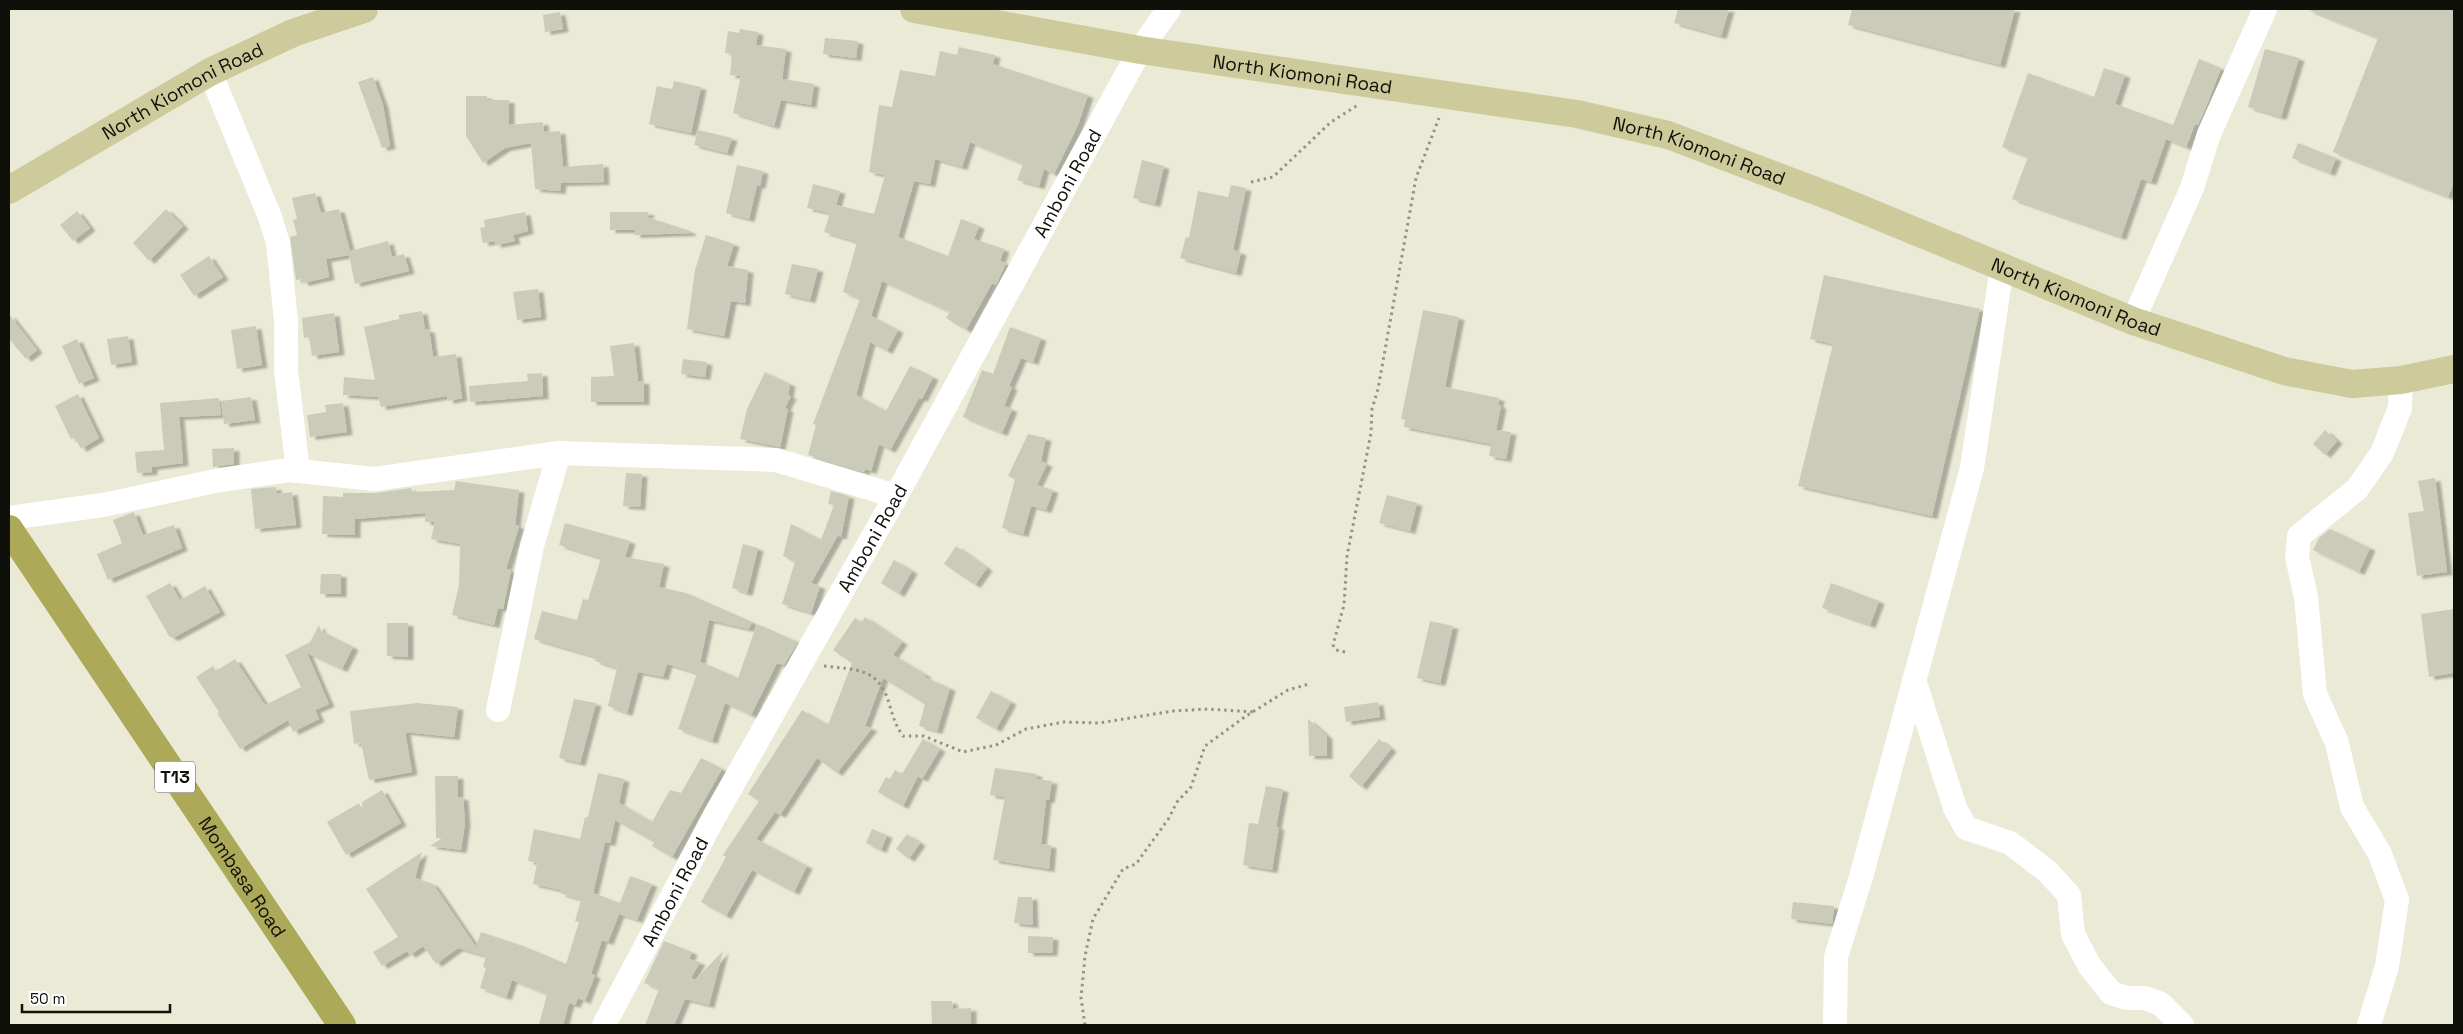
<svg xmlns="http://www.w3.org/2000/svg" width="2463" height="1034" viewBox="0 0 2463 1034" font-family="'Space Grotesk',sans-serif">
<defs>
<filter id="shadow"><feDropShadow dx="5.5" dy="3" stdDeviation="1" flood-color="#0004"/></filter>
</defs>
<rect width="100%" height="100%" fill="#eaead7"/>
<path fill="#cbcbb9" filter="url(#shadow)" d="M1678,9H1729L1721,36L1674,23Z
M1852,9H2015L2000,65L1848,25Z
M2306,9H2454V182L2448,197L2333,152L2378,38Z
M560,12L563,29L545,32L543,15Z
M740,29L758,32L756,45L786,49L782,79L814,84L811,105L781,100L774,126L733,113L741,76L730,75L732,54L725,53L728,31L739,33Z
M825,38L858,41L856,58L823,54Z
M959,47L995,55L993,64L1088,95L1078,125L1054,174L1044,169L1039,186L1017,180L1023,164L970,142L962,167L935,159L930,184L914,181L898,237L948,256L961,219L979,226L974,239L1004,249L1000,261L1006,263L996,285L992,283L966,330L946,318L950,312L882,281L871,316L898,330L887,351L870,342L856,395L886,411L910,366L933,377L922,399L919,398L890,450L879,444L871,471L865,469L864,472L808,455L816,425L813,424L860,299L843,292L857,242L824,232L830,213L807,208L813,184L840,191L836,205L874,214L885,175L869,172L879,105L892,107L900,70L935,76L940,51L957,55Z
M2265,49L2299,58L2281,117L2248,107Z
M2199,59L2221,68L2206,107L2198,125L2195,124L2186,147L2166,139L2151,182L2141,179L2121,237L2012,199L2028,157L2002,147L2028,73L2094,97L2104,68L2125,75L2115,104L2173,125Z
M373,77L383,105L390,146L382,148L358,82Z
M674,81L701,87L691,133L649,124L657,86L672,89Z
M466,96H487V100H509V125L543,122L544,132L560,131L563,167L603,164L604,182L561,183L560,191L535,189L531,143L505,148L483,163L466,136Z
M698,130L732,138L727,153L694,145Z
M2298,143L2336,158L2330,173L2292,158Z
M1142,160L1164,166L1155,204L1133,198Z
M737,165L763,171L760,186L757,185L749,219L726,213Z
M1231,185L1246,188L1233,250L1241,252L1236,273L1180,258L1186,237L1189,238L1198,191L1228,197Z
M315,193L321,213L339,209L350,251L388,241L392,257L404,254L409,271L355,284L349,255L326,259L329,277L303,283L302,279L296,280L290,237L297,235L293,220L297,219L292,198Z
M166,209L183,226L149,261L133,243Z
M77,211L90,228L73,241L60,225Z
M525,212L528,231L513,235L515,241L496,245L495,241L483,243L480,228L485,227L484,220Z
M610,212H649L647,217L690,231V233L635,235V230H610Z
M706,235L734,244L727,266L748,270L745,303L731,301L724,336L687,329L695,270Z
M209,256L223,277L194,296L180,275Z
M792,264L818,269L810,300L785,294Z
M1824,275L1980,309L1932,516L1798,486L1833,344L1810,339Z
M538,289L541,317L517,320L513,292Z
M1423,310L1459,317L1445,387L1499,398L1498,405L1501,406L1496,430L1511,432L1506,459L1489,456L1491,444L1404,427L1405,420L1401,419Z
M422,311L425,330L429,329L433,357L456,354L462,398L448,401L447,396L381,407L378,397L343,395L344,377L375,380L364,327L399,319V315Z
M334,313L339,352L312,356L309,337L304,338L302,318Z
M9,314L37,350L26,359L9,339Z
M256,326L262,365L237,369L231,330Z
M1010,327L1041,338L1033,362L1021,358L1009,386L1012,387L1004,406L1012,409L1002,433L963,417L982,370L993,374Z
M128,336L132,362L111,365L107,339Z
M77,339L94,378L79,384L62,346Z
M634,343L638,381H644V402H591V377L614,376L610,346Z
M683,359L707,362L705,377L681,374Z
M765,372L790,384L788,395L791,396L785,408L788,409L780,447L740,439L747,409Z
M542,373L543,396L470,402L469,386L528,381L527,374Z
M78,394L99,438L81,449L75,438L71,439L55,406Z
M251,397L255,420L224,424L221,401Z
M219,398L221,415L179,417L183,463L152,467V472L137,473L135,452L164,450L160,403Z
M343,403L347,432L310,437L307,415L326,412L325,405Z
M2325,430L2337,441L2325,455L2313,444Z
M1028,434L1046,438L1041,461L1047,464L1037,485L1053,490L1046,510L1031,506L1023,534L1002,528L1015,479L1008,476Z
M234,448V464L213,467L212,449Z
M626,473L642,474L640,507L623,506Z
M2435,478L2447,572L2417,576L2408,513L2424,511L2418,481Z
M456,481L519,490L515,525L519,526L506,569L511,570L503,609L498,608L494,625L452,615L459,585L460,544L431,539L435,522H425V513L355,519V535L322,534L323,496L343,497V493H376L411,488L412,492L454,490Z
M276,487L277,494L292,492L296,525L255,529L251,489Z
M831,491L849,496L841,537L838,535L811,583L820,586L811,613L782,604L795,562L783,556L791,524L821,540L834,505L828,504Z
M1387,495L1417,503L1410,531L1379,523Z
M134,512L143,535L174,525L182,548L108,580L97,554L122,543L113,520Z
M565,523L630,541L625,557L664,564L659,587L686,593L752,622L749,629L709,620L699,667L701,662L738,678L757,624L798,642L784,665L777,663L751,715L725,703L712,741L678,729L697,673L667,664L663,677L638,672L627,713L608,706L617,668L595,661L596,657L534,639L542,611L577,620L583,599L588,600L601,558L559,545Z
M2330,529L2370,548L2359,572L2313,550L2319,538Z
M743,544L758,548L747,593L732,588Z
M956,546L987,568L975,585L944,564Z
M894,560L912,571L899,594L881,583Z
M321,574H341V594H320Z
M170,583L180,600L205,586L220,612L173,638L169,636L146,596Z
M1831,583L1879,601L1870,625L1822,608Z
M2454,609V673L2429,677L2421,614Z
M865,617L902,642L893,655L926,675L924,677L950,688L937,731L919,726L925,704L883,678L865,726L872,728L837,773L817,758L780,815L775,812L756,839L807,866L794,892L752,870L726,916L701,902L726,857L723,855L759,801L748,794L802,710L828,725L852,663L833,650L855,618L862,622Z
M1430,621L1453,626L1440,683L1417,678Z
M387,623H408V657L387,656Z
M319,625L321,631L353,647L342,669L307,653L329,704L315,710L319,719L293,732L288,720L240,749L217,713L219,712L196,677L213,666L216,671L235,659L265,705L301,687L285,655L310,642Z
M991,691L1011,702L996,729L976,718Z
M574,699L596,703L580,763L559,758Z
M1378,702L1380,717L1346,722L1344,707Z
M417,703L458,707L454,737L405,732L412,772L369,780L361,743L354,744L350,711Z
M1308,719L1327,736V756H1309Z
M923,739L940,749L922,779L918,776L903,806L878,792L886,777L890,779L895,770L902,774Z
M1379,739L1391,749L1361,787L1349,776Z
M701,758L722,769L672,857L652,846L654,842L615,820L610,843L605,842L593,893L620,903L630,876L652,884L637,920L619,914L608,942L602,940L591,974L595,975L585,1001L578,998L575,1005L569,1003L563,1025H539L547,994L512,980L506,997L480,988L486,968L483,967L486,956L458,948L436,964L423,946L410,955L407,951L382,966L373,952L398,937L366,889L422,852L415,878L433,884L476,947L481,932L523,946L566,964L579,922L575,921L581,900L560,893L561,890L533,884L537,863L528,861L534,829L580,839L585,817H588L598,773L624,779L619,803L652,822L670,790L681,793Z
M995,768L1037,774L1036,779L1052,781L1049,800H1046L1041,844L1051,845L1049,869L993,860L1005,797L990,795Z
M435,776H458V797H463L465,823L461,850L430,846L442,838H436Z
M1266,786L1283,789L1276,827H1279L1272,870L1243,865L1249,823L1258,824Z
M382,790L401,823L346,855L327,822L359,803L363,811L362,802Z
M872,829L887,835L881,850L866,843Z
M907,834L920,843L909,859L896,849Z
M1018,897H1032L1033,925L1014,923Z
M1793,902L1834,906L1832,924L1791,919Z
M1028,936L1053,937L1052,953H1028Z
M664,941L692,952L689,959L700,962L691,978L695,980L723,951L709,1005L685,999L674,1025H645L659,989L644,983Z
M931,1001H952L953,1009L971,1008V1025H932Z"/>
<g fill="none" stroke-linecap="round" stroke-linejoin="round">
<path stroke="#939385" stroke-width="3" stroke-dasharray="2.5 4" stroke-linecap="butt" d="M1251,182L1273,177L1331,122L1358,105
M1345,652L1336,650L1333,645L1344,605L1347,556L1371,433L1372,409L1378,389L1416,178L1439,118
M824,666C856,670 878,667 889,703C893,716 895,725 903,736H924L963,752L996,745L1026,729L1064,722L1099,723L1173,711L1207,709L1255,712
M1085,1025L1081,998L1085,956L1093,919L1123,869L1136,864L1169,818L1177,802L1191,787L1205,746L1246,716L1288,690L1309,684"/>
<g stroke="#fff" stroke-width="24">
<path d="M210,72L270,217L278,243L286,321V370L298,471"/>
<path d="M2133,321L2192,188L2209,134L2265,9"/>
<path d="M9,518L103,505L220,480L289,470L374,479L559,453L776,460L896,496"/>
<path d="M1914,680L1955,808L1966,828L2010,843L2047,871L2069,895L2073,934L2089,965L2111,993L2127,998H2145L2161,1004L2182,1025"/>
<path d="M498,710L532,546L559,453"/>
<path id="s1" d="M604,1025L714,817L896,496L1140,50L1169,9"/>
<path d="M1835,1025L1836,957L1861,877L1972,468L2002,267"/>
<path d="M2369,1025L2387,966L2397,900L2380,854L2352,807L2337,743L2315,694L2306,597L2297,557L2299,536L2357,489L2382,453L2400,408L2401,380"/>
</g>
<g stroke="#cdcb9b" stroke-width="28">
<path id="s2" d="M914,9L1140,50L1577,114L1668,135L1837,199L2133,321L2284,371L2352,384L2401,380L2454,369"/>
<path id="s3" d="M9,190L210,72L293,33L364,9"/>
</g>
<path stroke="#aca958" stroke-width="28" id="s4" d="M9,529L342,1025"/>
</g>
<g text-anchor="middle" stroke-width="4" stroke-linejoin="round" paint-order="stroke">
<rect fill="#fff" stroke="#585854" stroke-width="1" x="155" y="761.5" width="40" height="31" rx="4"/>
<g font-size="18" font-weight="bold" fill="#10100a">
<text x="175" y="783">T13</text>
</g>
<g font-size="19" fill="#10100a" stroke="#fff">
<text dy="7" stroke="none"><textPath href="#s2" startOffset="394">North Kiomoni Road</textPath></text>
<text dy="7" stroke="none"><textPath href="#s3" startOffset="200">North Kiomoni Road</textPath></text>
<text dy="7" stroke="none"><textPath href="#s2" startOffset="799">North Kiomoni Road</textPath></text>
<text dy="7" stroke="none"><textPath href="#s1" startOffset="961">Amboni Road</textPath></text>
<text dy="7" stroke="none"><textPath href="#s2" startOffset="1204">North Kiomoni Road</textPath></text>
<text dy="7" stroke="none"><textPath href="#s1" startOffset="556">Amboni Road</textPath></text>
<text dy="7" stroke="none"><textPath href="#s4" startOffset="419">Mombasa Road</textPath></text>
<text dy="7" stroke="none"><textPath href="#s1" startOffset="151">Amboni Road</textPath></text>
</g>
</g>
<rect width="2463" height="1034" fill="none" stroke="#10100a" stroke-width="20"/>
<path d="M22 1004v8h148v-8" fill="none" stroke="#10100a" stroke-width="2.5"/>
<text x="30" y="1004" font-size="15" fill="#10100a" stroke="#ffffff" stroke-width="4" paint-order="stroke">50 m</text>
</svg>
